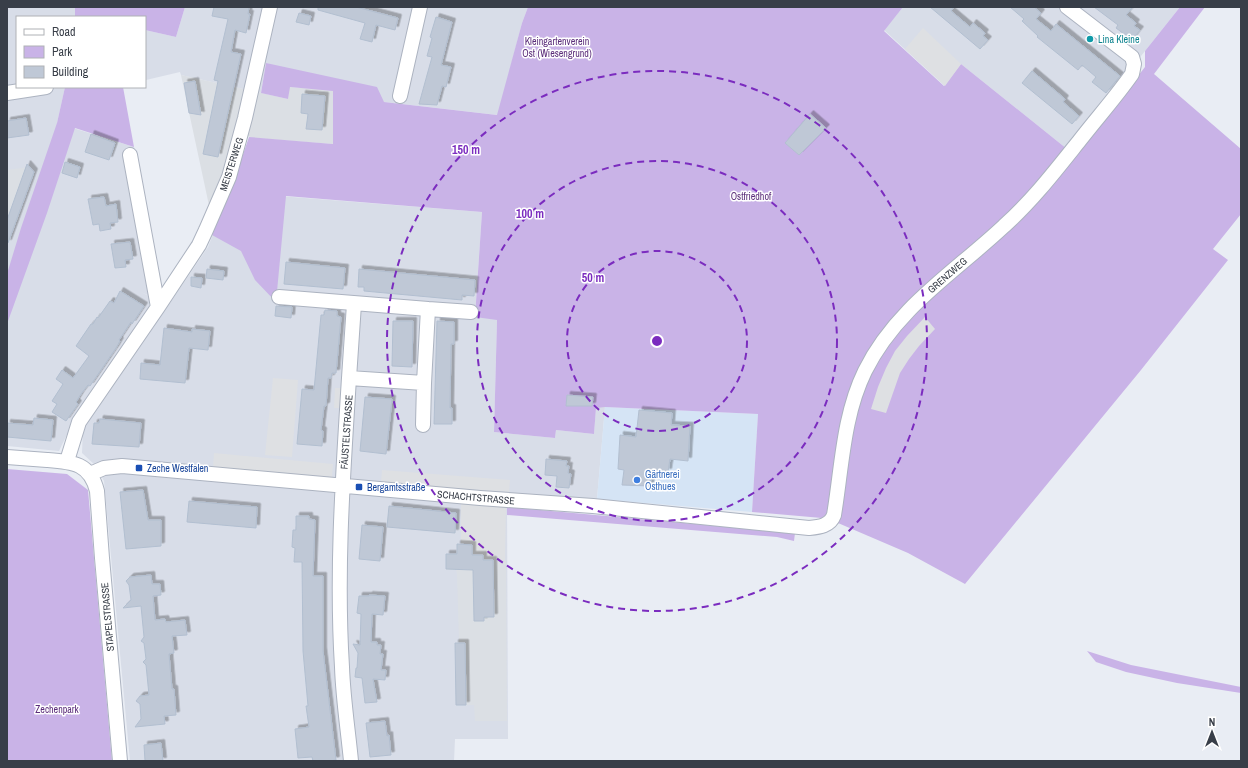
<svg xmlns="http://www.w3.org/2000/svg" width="1248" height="768" viewBox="0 0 1248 768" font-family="'Archivo Narrow',sans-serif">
<defs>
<filter id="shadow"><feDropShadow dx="3.5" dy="-3.5" stdDeviation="0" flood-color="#0004"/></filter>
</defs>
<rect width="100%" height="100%" fill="#e9edf4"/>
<path fill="#d8dde8" d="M7,7H75V17H17V87L7,90Z
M185,7H528L522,23L498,115L384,102L266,63L261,93L181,75L180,72L146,80L145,30L176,37Z
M903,7H1180L1067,149L961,64L945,86L884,30Z
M53,87H65L57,123L134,147L160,294L170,303L208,247L230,192L482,212L475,317L497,319L494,432L555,438L556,430L594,434L596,407H605L597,499L507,493L508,739H455L454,761H130L104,481L96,466L82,453L83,427L169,303L160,295L150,296L141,292L149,296V310L73,422L59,451L7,446V101L8,97L52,90Z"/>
<path fill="#d5e4f5" d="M605,407L758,414L752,512L597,499Z"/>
<path fill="#dbdfe4" d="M181,75L288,99L289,87L333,90V144L253,138L237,132L210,210Z
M29,167L33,172L7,247V170Z
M457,544L472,545V554L473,555H483L484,560H506L507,721H475L474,705H456L455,643L459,642L457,574L456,570H446V554H456Z"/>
<path fill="#c9b3e7" d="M75,7H185L176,37L145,30V17H75Z
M528,7H903L884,31L944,86L961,64L1067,149L1040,185L876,341L828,514L822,518L752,512L758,414L605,407L596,408L594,434L556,430L555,438L494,432L497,320L475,317L482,212L286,196L276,302L255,280L241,251L212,235L230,192L249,137L333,144V91L290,87L288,99L261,93L266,63L377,87L384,102L497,115L522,23Z
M1180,7H1205L1154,74L1241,149V214L1213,249L1228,260L1141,370L965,584L908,553L838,523L852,426L870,372L898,329L1082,147L1145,67V51Z
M65,87H123L134,147L75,128L47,213L7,324V274L21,228L57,123Z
M7,469L67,474L88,490L112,761H7Z
M507,507L795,533L794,541L777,537L507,515Z
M1087,651L1131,665L1241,687V693L1177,683L1126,672L1096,662Z"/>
<path fill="#dee0e3" d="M923,28L961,64L945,86L905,49Z
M925,317L935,329L919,346L909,359L900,373L886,413L871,409L878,387L886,368L895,351L907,336Z
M273,378L298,380L292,457L265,455Z
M335,388H342L341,408H334Z
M214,453L333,464L332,477L213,467Z
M382,470L510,480L509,492L381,483Z
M461,503L506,506L505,560H484V555L473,554V544L461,543Z"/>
<path fill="#bfc8d6" stroke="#b2bfd0" filter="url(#shadow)" d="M214,7H249L248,14H250L246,33L235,30L231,52L241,54L218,157L203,154L218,81L214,80L228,19L212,16Z
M318,7H356L398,18L395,30L376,25L372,42L360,39L365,23L318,10Z
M930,7H954L951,11L970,27L973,23L985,33L983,36L988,40L980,49Z
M1010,7H1034L1041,13L1036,19L1051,31L1056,24L1120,76L1106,93L1092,82L1096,77L1082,65L1078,70L1037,37L1038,36L1022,21L1024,19Z
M1094,7H1133L1126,15L1136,23L1134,26L1140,30L1132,40L1116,28L1118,25Z
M299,13L311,16L309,25L296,22Z
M436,17L452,22L441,65L451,67L446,87L442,86L437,105L419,104L432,57L427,56L432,38L430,37Z
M1032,71L1065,99L1063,102L1079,116L1072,124L1022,83Z
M195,81L201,115L189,113L184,83Z
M302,94L325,96L322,130L306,129L308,114L301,113Z
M810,114L826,128L799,155L785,143Z
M26,118L29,135L7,138V121Z
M91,134L115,143L109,160L85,152Z
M65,162L80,167L77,178L62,173Z
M27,164L34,172L8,243H7V220Z
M104,197L106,206L116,204L118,222L110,223L111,229L100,231L99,224L93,225L88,199Z
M130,242L133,259L125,260L126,267L115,268L111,244Z
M286,262L345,268L343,289L284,284Z
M207,269L224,271L223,280L206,278Z
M359,269L475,280L474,296L462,295V300L364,291V287H358Z
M191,277L202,278L201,288L191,286Z
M120,291L144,306L132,324L131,322L119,340L120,341L116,348L90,386L88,385L81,394L76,402L78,404L66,421L52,412L57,404L52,401L63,384L56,379L62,370L73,378L89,356L76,346L91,324H93L97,317L98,318L110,301L114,303Z
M276,306L292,307L291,318L275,316Z
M325,310L337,311V316L341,317L336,373H332L331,378H328L326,406H324L321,430L323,431L322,446L297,444L302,389L314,390L321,315H324Z
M393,321H413L412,367L392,366Z
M437,321L454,322V344H451L450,408H452V424H434Z
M164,328L192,332V329L210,331L208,350L189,348L185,383L140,379L141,363L160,365Z
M567,395L593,397L592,406H566Z
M365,397L392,399L386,454L360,451Z
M639,410L672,413L671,425L690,426L688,461L670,459L668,472L652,470L650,486L622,485L624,470L618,469L620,435L636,437Z
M34,418L53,420L51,441L7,437V423L33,425Z
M100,419L141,423L139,447L92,444L94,423H99Z
M546,459L567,461L566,466H569L568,473L571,474L569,488L556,487L557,476L545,475Z
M143,490L148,520H161V546L126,549L120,492Z
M189,501L257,507L256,528L187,522Z
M389,506L456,513L455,533L387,527Z
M296,516H309V519L315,520L313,576H323V651L336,760L330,761H313L312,757L298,758L295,729L309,727L306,706H308L303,651L302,562H294L295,548L292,547L293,530H296Z
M362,525L383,527L380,561L359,559Z
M457,544L472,545V555H483V560H493L494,617H484V621H474L473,570L446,569V554H457Z
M151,575L152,584H160L161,595L153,596L155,620L165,619L166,622L185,620L187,635L172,636L174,653L169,654L172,689H174L176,715L164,716L165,724L135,727L141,719L140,704L136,701L140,696L149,695L146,665L143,662L146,659L144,643L141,641L144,637L141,606L123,608L131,600L129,585L126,581L130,577Z
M369,595L385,596L383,615L372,614L371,642H377V645H381L380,654H383L381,670H386L385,680L373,679L377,702L365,703L362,678L355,677L356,668H357L358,653L353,644L360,645L361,614L357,613L359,596H369Z
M455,643H465L466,705H456Z
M385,721L387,736L389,735L391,755L370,757L366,723Z
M161,743L163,761H145L144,745Z"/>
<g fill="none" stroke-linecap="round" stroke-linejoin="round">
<g stroke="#acb3c0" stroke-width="16">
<path id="minor" d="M7,93L46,87
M400,96L420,7
M130,155L158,307
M279,297L428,309L424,383L349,378C343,474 336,571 342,667C343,698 348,730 351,761
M428,309L471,312
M349,378L354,304
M423,425L424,383
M7,457C20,458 34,459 47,460C73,462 90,463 97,491L102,558L120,761
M67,461L79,422L158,307L199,245L206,230L229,177L245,118L270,7
M90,474L104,468L122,466L480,498L593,506L809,528C819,527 830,526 834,515C842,467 843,416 865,371C896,308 955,272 1004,226C1033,200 1056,170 1080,140C1097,118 1116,97 1132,74L1134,64L1132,57L1067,7"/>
</g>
<use href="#minor" stroke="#fff" stroke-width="14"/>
</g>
<g fill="none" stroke="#7b2cbf" stroke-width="2" stroke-dasharray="7 5">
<circle cx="657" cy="341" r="90"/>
<circle cx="657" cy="341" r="180"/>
<circle cx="657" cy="341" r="270"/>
</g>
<circle fill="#0f9aa8" stroke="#fff" stroke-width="1.5" cx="1090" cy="39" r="4"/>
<g fill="#1a4fb4" stroke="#fff" stroke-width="1.5">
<rect x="135" y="464" width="8" height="8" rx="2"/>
<rect x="355" y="483" width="8" height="8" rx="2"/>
</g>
<circle fill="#3f7fe0" stroke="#fff" stroke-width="1.5" cx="637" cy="480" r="4"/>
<g text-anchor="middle" stroke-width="3" stroke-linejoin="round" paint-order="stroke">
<g font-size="10" fill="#0d838f" stroke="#fff" text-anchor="start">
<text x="1098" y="43">Lina Kleine</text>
</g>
<g font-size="10" fill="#5a2c79" stroke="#fff">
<text x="557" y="45">Kleingartenverein<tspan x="557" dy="12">Ost (Wiesengrund)</tspan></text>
<text x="751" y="200">Ostfriedhof</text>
<text x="57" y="713">Zechenpark</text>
</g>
<g font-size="10" fill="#383e48" stroke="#fff">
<text transform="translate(231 164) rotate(-72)" y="4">MEISTERWEG</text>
<text transform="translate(947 275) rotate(-41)" y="4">GRENZWEG</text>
<text transform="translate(346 432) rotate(-86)" y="4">FÄUSTELSTRASSE</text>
<text transform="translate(476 497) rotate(5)" y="4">SCHACHTSTRASSE</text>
<text transform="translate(107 617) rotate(-95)" y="4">STAPELSTRASSE</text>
</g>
<g font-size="10" fill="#164399" stroke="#fff" text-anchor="start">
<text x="147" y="472">Zeche Westfalen</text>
<text x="367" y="491">Bergamtsstraße</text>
</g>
<g font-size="10" fill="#366cbe" stroke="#fff" text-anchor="start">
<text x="645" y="478">Gärtnerei<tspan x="645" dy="12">Osthues</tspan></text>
</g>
</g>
<circle cx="657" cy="341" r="6" fill="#7b2cbf" stroke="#fff" stroke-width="2"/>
<g font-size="12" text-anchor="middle" font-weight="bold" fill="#7b2cbf" stroke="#fff" stroke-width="3" stroke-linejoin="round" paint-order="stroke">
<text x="466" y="154">150 m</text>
<text x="530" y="218">100 m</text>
<text x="593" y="282">50 m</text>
</g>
<rect width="1248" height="768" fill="none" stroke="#383e48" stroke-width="16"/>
<rect x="16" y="16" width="130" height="72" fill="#ffffff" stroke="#afb2b6"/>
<rect x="24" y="29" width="20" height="6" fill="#ffffff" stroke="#afb2b6"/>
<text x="52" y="36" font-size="12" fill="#383e48">Road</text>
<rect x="24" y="46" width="20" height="12" fill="#c9b3e7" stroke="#afb2b6"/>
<text x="52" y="56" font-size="12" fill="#383e48">Park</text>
<rect x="24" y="66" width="20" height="12" fill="#bfc8d6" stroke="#afb2b6"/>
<text x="52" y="76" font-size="12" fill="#383e48">Building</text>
<g transform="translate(1212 732)" stroke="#ffffff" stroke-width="3" paint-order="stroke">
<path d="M0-3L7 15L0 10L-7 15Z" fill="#383e48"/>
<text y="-6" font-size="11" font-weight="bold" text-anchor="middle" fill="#383e48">N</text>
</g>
</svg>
